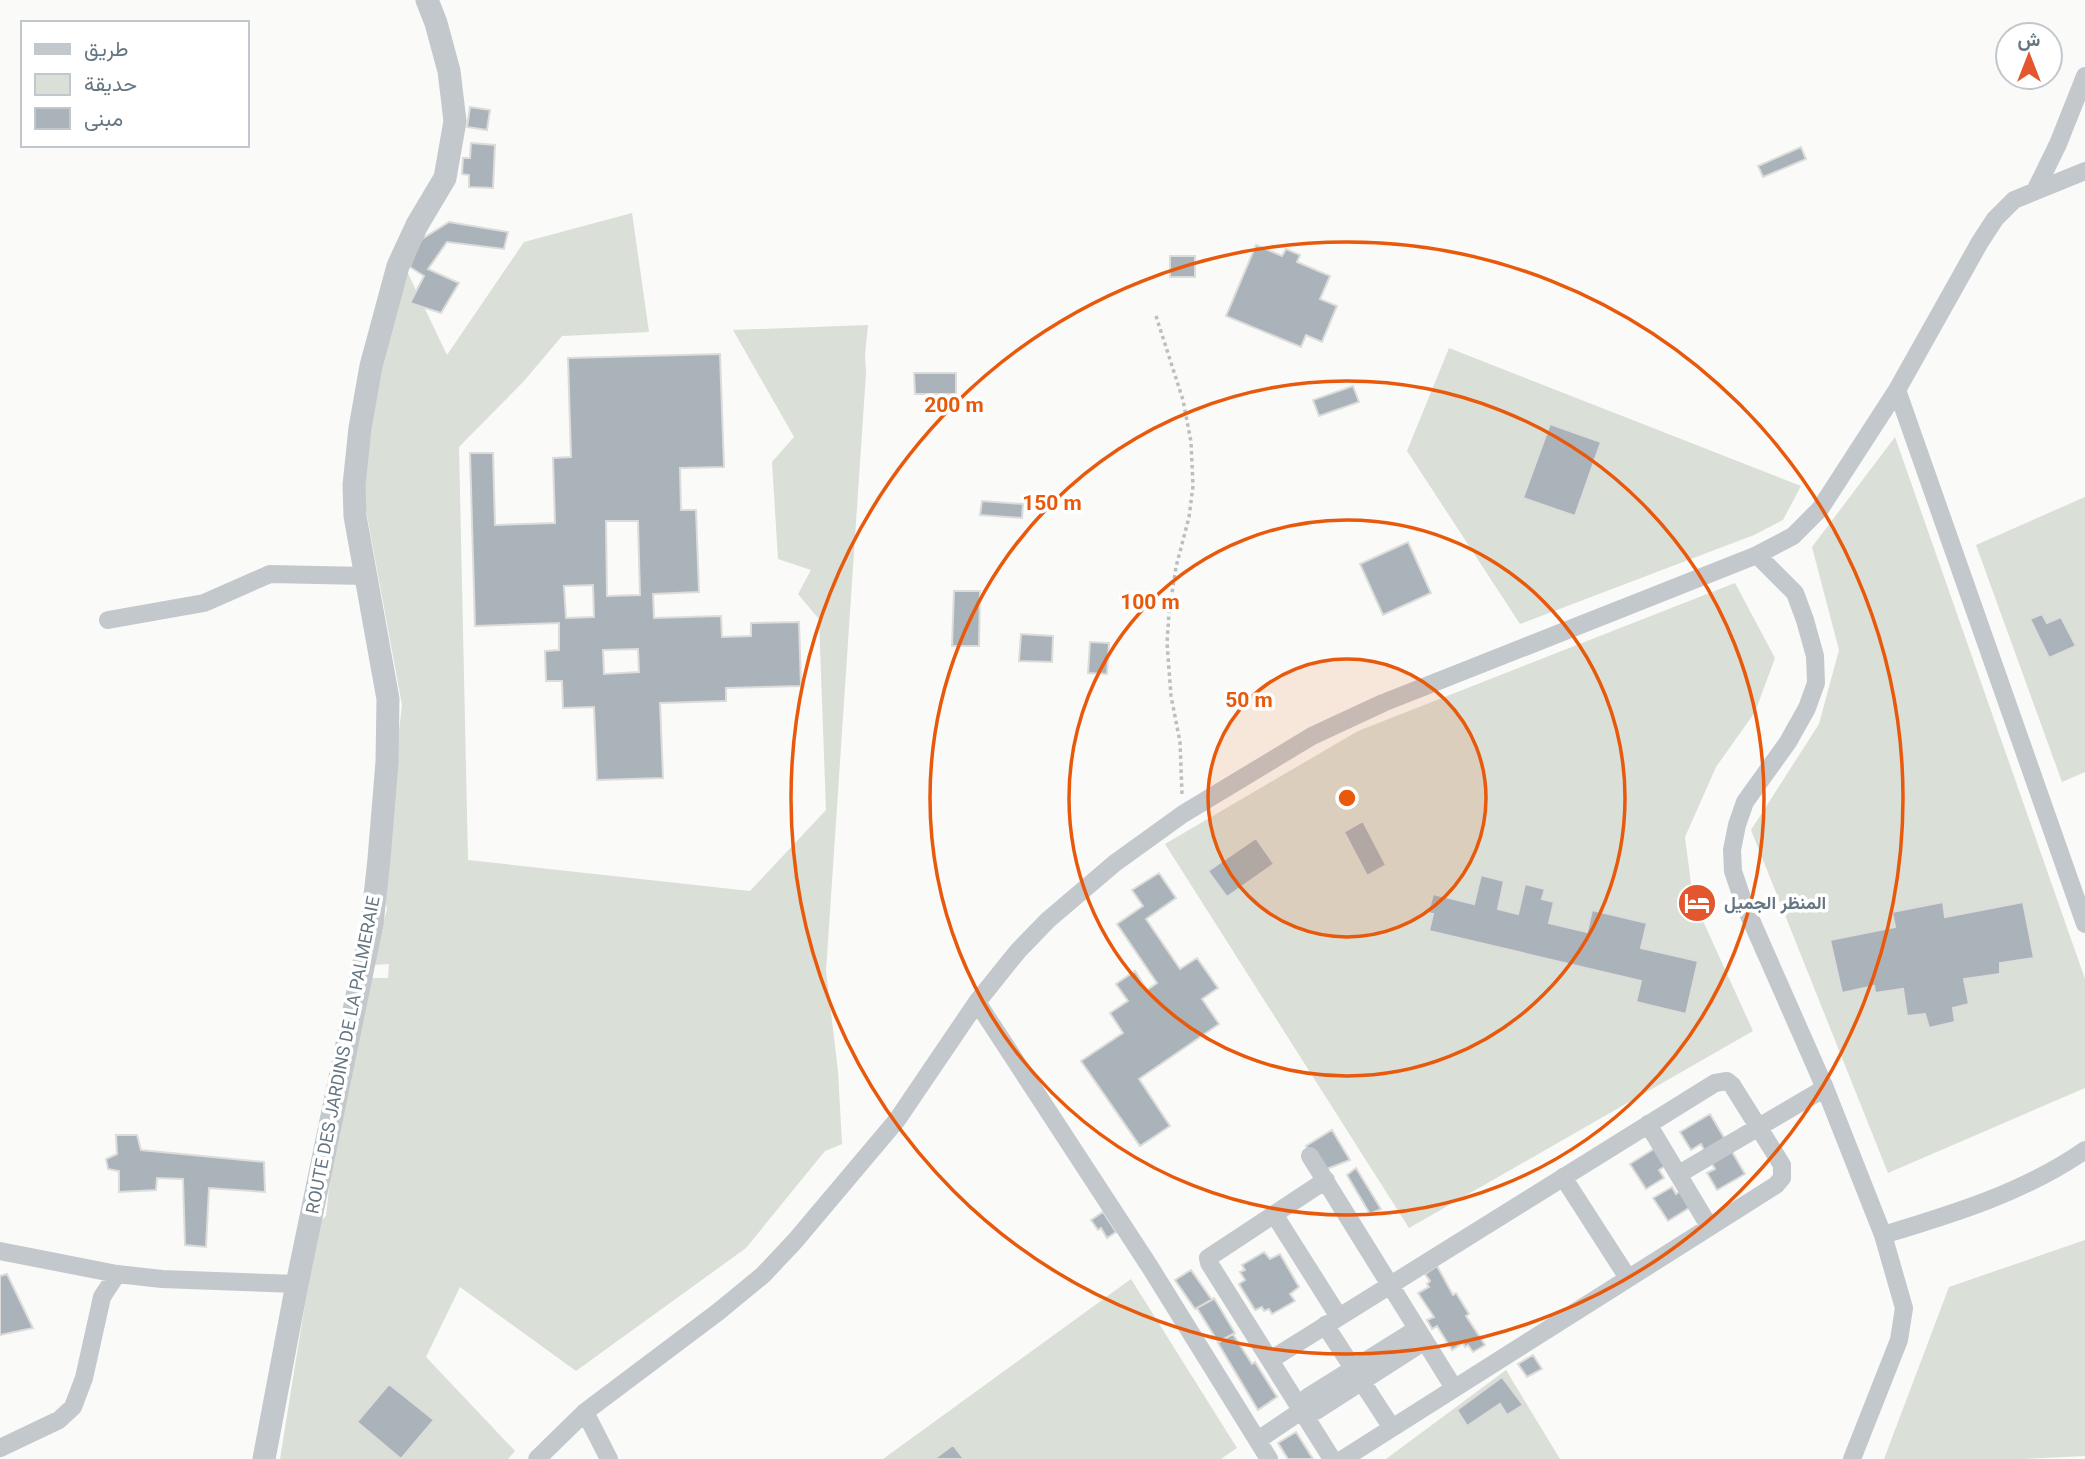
<svg xmlns="http://www.w3.org/2000/svg" width="2085" height="1459" viewBox="0 0 2085 1459" font-family="Roboto,Vazirmatn,sans-serif">
<rect width="100%" height="100%" fill="#fafaf8"/>
<path fill="#dadfd7" d="M632,213L649,332L562,336L524,381L459,447L468,860L750,891L826,810L819,619L798,594L811,570L778,559L772,462L794,437L733,330L868,325L865,355L866,373L826,971L838,1071L842,1144L825,1151L746,1248L576,1371L460,1287L426,1357L515,1451L508,1459H280L318,1223L326,1216L340,1087L367,978H388L389,964L372,965L387,909L382,881L402,705L361,483L369,427L403,263L447,355L524,242Z
M1449,348L1801,486L1783,520L1754,535L1520,624L1407,451Z
M1895,437L2085,979V1088L1888,1173L1751,830L1819,724L1839,650L1812,547Z
M2085,497V772L2062,782L1976,545Z
M1735,583L1775,658L1755,712L1716,767L1685,837L1693,899L1753,1031L1409,1228L1165,844L1358,731Z
M2085,1240V1456L2024,1459H1884L1949,1287Z
M1131,1279L1237,1448L1221,1459H883Z
M1506,1370L1560,1459H1386Z"/>
<path fill="#aab3b9" stroke="#dcdcda" stroke-width="2" fill-rule="evenodd" d="M470,107L490,110L487,130L467,127Z
M471,143L495,145L493,188L469,187V175L462,174L463,158H470Z
M1801,147L1806,159L1763,177L1758,166Z
M449,222L508,232L504,249L447,242L428,269L459,283L441,313L410,303L424,276L410,267L419,241Z
M1256,245L1282,256L1286,249L1300,255L1297,262L1330,276L1320,299L1337,306L1322,342L1306,335L1301,347L1226,316Z
M1170,256H1195V277H1170Z
M720,354L724,467L680,468L681,510H696L699,592L653,594L654,618L721,616L722,637L751,636V623L799,622L801,686L726,688V701L660,703L663,778L597,780L594,707L563,708L562,681H546L545,651L559,650V623L475,626L470,453H493L495,525L555,523L553,458L571,457L568,358ZM606,521H638L640,595L607,596ZM593,585L594,617L566,618L564,586ZM638,649L639,672L604,674L603,650Z
M914,373H956V394H915Z
M1353,386L1359,402L1319,416L1313,400Z
M1550,424L1601,442L1575,516L1523,498Z
M982,501L1023,504L1022,518L980,515Z
M1408,542L1431,593L1383,615L1360,564Z
M954,591H980L979,646H952Z
M2042,614L2047,623L2061,617L2076,646L2049,658L2030,619Z
M1021,634L1053,636L1052,662L1019,661Z
M1090,642L1109,643L1107,674L1088,673Z
M1363,821L1386,865L1367,876L1344,832Z
M1256,838L1274,864L1227,897L1208,871Z
M1159,873L1176,898L1146,919L1180,969L1197,958L1218,988L1202,999L1219,1024L1139,1079L1170,1126L1140,1146L1081,1061L1123,1033L1110,1013L1128,1001L1116,984L1135,971L1147,990L1157,983L1117,924L1143,906L1132,890Z
M1481,875L1504,881L1498,909L1518,914L1525,884L1545,889L1542,899L1554,902L1549,923L1587,932L1592,910L1647,923L1641,948L1698,961L1686,1014L1636,1002L1641,981L1429,931L1433,914L1428,913L1433,894L1474,904Z
M1943,902L1945,917L2023,902L2034,958L2000,963V974L1964,979L1969,1004L1953,1008L1955,1022L1929,1028L1925,1014L1907,1016L1903,989L1875,993L1874,986L1842,993L1830,940L1895,927L1892,912Z
M1710,1114L1726,1141L1705,1152L1701,1144L1691,1150L1680,1132Z
M1332,1130L1350,1160L1324,1170L1306,1146Z
M116,1135H137L141,1150L264,1162L265,1192L209,1188L206,1247L185,1245L183,1179L157,1178L156,1190L119,1192V1171L108,1169L106,1159L117,1154Z
M1657,1147L1668,1164L1659,1170L1664,1178L1646,1189L1630,1164Z
M1731,1150L1745,1174L1717,1190L1707,1173L1715,1169L1711,1162Z
M1356,1168L1381,1209L1370,1214L1347,1175Z
M1672,1187L1676,1194L1684,1189L1694,1205L1668,1221L1653,1198Z
M1103,1212L1116,1232L1107,1238L1101,1228L1098,1230L1091,1220Z
M1264,1252L1270,1259L1280,1254L1299,1287L1290,1294L1295,1301L1272,1314L1269,1309L1264,1311L1262,1307L1255,1310L1239,1284L1245,1280L1240,1272L1245,1270L1242,1265Z
M1437,1266L1453,1295L1456,1293L1469,1314L1466,1316L1485,1345L1473,1352L1468,1345L1465,1347L1463,1343L1452,1350L1437,1326L1432,1329L1427,1320L1434,1317L1418,1293L1429,1287L1427,1284L1430,1281L1425,1274Z
M1191,1270L1212,1300L1195,1309L1175,1280Z
M7,1274L33,1328L0,1335V1276Z
M1214,1298L1235,1333L1218,1342L1197,1308Z
M1233,1334L1252,1364L1255,1362L1277,1397L1258,1410L1218,1343Z
M1533,1355L1542,1369L1527,1377L1518,1364Z
M1502,1377L1523,1405L1507,1415L1500,1404L1467,1426L1457,1410Z
M389,1384L434,1420L401,1459L357,1422Z
M1296,1432L1313,1459H1288L1278,1443Z
M953,1445L964,1459H934Z"/>
<g fill="none" stroke-linecap="round" stroke-linejoin="round">
<path stroke="#bbbfc2" stroke-width="3.5" stroke-dasharray="3.5 3.5" stroke-linecap="butt" d="M1156,316L1183,400L1191,442L1193,486L1189,517L1176,567L1169,613L1167,643L1171,696L1180,742L1182,794"/>
<path stroke="#c3c8cc" stroke-width="18" d="M2035,191L2058,144L2085,76
M1897,390L2085,924
M1757,555L1795,593L1805,620L1815,656L1816,683L1807,708L1788,742L1745,802L1737,825L1732,850L1733,871L1744,904L1825,1088L1883,1235L1904,1308L1899,1340L1852,1459
M108,620L204,603L270,574L366,576
M977,1002L1150,1267L1269,1459
M1648,1124L1709,1226
M1310,1156L1454,1388
M1679,1174L1825,1088
M1563,1177L1628,1278
M1326,1180L1208,1258L1209,1263L1332,1459
M1274,1214L1339,1317
M1883,1235C1953,1214 2025,1192 2085,1150
M0,1251L117,1274L162,1279L297,1284
M1325,1325L1392,1428
M1270,1360L1715,1083L1727,1081L1732,1085L1782,1165V1178L1776,1185L1343,1459
M1301,1411H1316L1425,1341
M585,1412L609,1459
M1258,1440L1301,1411L1308,1397L1417,1329
M0,1448L59,1420L73,1407L84,1378L102,1297L117,1274
M537,1459L585,1412L718,1312L763,1275L795,1241L897,1120L977,1002L1018,951L1048,920L1115,863L1183,814L1312,736L1383,703L1757,555L1793,536L1820,509L1897,390L1980,242L1995,219L2014,200L2085,171"/>
<path stroke="#c3c8cc" stroke-width="23" d="M264,1459L297,1284L372,924L379,859L387,762L388,699L355,516L354,485L360,428L371,366L398,266L417,225L445,178L455,121L449,71L436,23L427,0"/>
</g>
<circle cx="1347" cy="798" r="139" fill="#e8590c" fill-opacity=".12"/>
<g fill="none" stroke="#e8590c" stroke-width="3.5">
<circle cx="1347" cy="798" r="139"/>
<circle cx="1347" cy="798" r="278"/>
<circle cx="1347" cy="798" r="417"/>
<circle cx="1347" cy="798" r="556"/>
</g>
<defs>
<g id="hotel-disc" transform="scale(2.0125)"><circle r="9.5" fill="#e4572e" stroke="#fff"/><path d="M-6-4.5h1.5V1H6V5H4.5V3h-9V5H-6ZM-4 0a1.8 1.8 0 1 1 3.6 0ZM.5 0V-2.5h3Q6-2.5 6 0Z" fill="#fff"/></g>
</defs>
<g fill-rule="evenodd">
<use href="#hotel-disc" x="1697" y="903"/>
</g>
<g text-anchor="middle" stroke-width="7" stroke-linejoin="round" paint-order="stroke">
<g font-size="18" font-weight="bold" fill="#657683" stroke="#fff" text-anchor="start">
<text x="1724" y="909">المنظر الجميل</text>
</g>
<g font-size="18" fill="#657683" stroke="#fff">
<text transform="translate(343 1055) rotate(-79)" y="6">ROUTE DES JARDINS DE LA PALMERAIE</text>
</g>
</g>
<circle cx="1347" cy="798" r="10" fill="#e8590c" stroke="#fff" stroke-width="3.5"/>
<g font-size="21" text-anchor="middle" font-weight="bold" fill="#e8590c" stroke="#fff" stroke-width="7" stroke-linejoin="round" paint-order="stroke">
<text x="954" y="412">200 m</text>
<text x="1052" y="510">150 m</text>
<text x="1150" y="609">100 m</text>
<text x="1249" y="707">50 m</text>
</g>
<rect x="21" y="21" width="228" height="126" fill="#ffffff" stroke="#c1c8cd" stroke-width="2"/>
<rect x="35" y="44" width="35" height="10" fill="#c3c8cc" stroke="#c1c8cd" stroke-width="2"/>
<text x="84" y="56" font-size="21" fill="#657683">طريق</text>
<rect x="35" y="74" width="35" height="21" fill="#dadfd7" stroke="#c1c8cd" stroke-width="2"/>
<text x="84" y="91" font-size="21" fill="#657683">حديقة</text>
<rect x="35" y="108" width="35" height="21" fill="#aab3b9" stroke="#c1c8cd" stroke-width="2"/>
<text x="84" y="126" font-size="21" fill="#657683">مبنى</text>
<g transform="translate(2029 56)"><circle r="33" fill="#ffffff" stroke="#c1c8cd" stroke-width="2"/>
<path d="M0-5L12 26L0 18L-12 26Z" fill="#e4572e"/>
<text y="-10" font-size="19" font-weight="bold" text-anchor="middle" fill="#657683">ش</text>
</g>
</svg>
